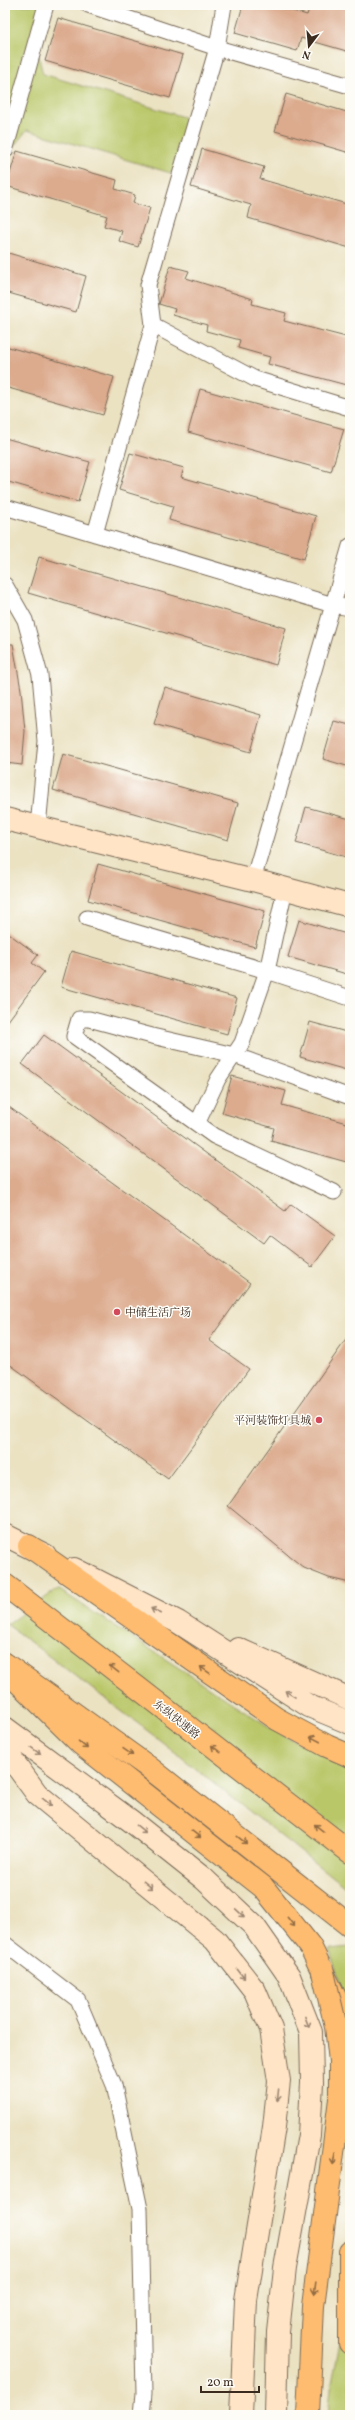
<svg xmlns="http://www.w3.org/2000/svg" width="355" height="2420" viewBox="0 0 355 2420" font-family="Vollkorn,'Noto Serif SC',serif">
<rect width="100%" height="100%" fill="#fdfcf7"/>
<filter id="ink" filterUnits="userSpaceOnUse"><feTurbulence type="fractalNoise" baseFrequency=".025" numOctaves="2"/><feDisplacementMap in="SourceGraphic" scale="8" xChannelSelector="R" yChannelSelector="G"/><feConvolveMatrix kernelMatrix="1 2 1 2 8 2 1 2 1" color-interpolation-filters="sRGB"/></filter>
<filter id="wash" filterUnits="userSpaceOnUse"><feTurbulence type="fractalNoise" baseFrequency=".012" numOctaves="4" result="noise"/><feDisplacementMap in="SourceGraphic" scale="16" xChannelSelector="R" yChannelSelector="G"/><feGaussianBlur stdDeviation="0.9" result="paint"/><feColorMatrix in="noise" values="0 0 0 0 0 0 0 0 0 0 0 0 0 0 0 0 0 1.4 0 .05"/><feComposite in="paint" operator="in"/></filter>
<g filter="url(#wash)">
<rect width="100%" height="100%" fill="#ebe2c2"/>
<path fill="#bac769" stroke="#7a7844" d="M5,5H48L36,46L43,74L190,119L174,174L27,130L5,157Z
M58,1589L280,1734L350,1767V1891L161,1741L5,1623L7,1624Z
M350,1947V2012L329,1949Z
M350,2292V2415H328L331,2388Z"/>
<g id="blocks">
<path fill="#dcaa8d" d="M243,5H272L307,15L310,5H350V52L301,38L297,51L235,33Z
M58,18L183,55L170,98L45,61Z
M286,94L350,113V153L275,131Z
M202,149L264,167L260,179L350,205V248L248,218L251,205L191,187Z
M17,151L117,180L115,189L135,195L133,203L150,208L138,247L119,241L122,231L104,226L107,216L6,186Z
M5,252L86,276L76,312L5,292Z
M170,266L189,271L186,278L253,299L252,304L286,313L284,321L350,338V386L268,364L270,357L238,348L240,340L206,331L207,325L173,315L175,309L159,304Z
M5,346L114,377L103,415L5,387Z
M200,389L344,429L331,472L188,432Z
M5,438L90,462L78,502L5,481Z
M130,453L184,468L181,477L316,516L304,559L169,520L173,506L119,490Z
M39,557L286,628L276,665L28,593Z
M5,644H13L21,690L25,731L22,765L5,763Z
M165,687L261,715L251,752L154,724Z
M334,721L350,725V767L323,759Z
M63,754L238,803L228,840L53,790Z
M306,807L350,819V858L296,843Z
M98,864L265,911L255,947L88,900Z
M299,920L350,935V975L288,957Z
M5,931L38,955L32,963L44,972L5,1025Z
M71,951L237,998L227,1034L61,987Z
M310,1022L350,1033V1071L300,1057Z
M44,1035L285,1211L291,1204L335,1236L312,1267L270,1235L264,1243L22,1064Z
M232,1076L286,1091L282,1105L350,1124V1163L271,1141L274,1128L222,1113Z
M5,1104L250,1283L209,1340L249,1369L168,1479L5,1361Z
M350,1334V1583L329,1578L304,1568L228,1506Z"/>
</g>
</g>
<g filter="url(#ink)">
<use href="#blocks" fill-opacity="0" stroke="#796a57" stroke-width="1"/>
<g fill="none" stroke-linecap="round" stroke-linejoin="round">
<g stroke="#796a57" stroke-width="17">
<path id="street" d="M88,5L217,48L350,86
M5,151L46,5
M153,325L255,379L350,408
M5,507L333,605L350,608
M95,534L153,325L148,285L217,48L224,5
M5,585L25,620L40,675L46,741L38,827
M253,880L350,546
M87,918L267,971L350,998
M197,1124L218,1079L242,1043L267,971L285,889
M334,1192L214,1136L74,1036L79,1019H89L152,1036L234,1055L350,1097
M5,1944L78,2000L114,2085L140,2209L144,2393L142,2415"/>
</g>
<g stroke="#796a57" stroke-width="24">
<path id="secondary" d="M5,819L253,880L350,906
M5,1535L45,1555
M74,1569L178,1622L309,1706L350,1723
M238,1649L350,1699
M5,1728L131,1821L204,1879L254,1926L289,1976L311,2032L312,2083L309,2135L285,2268L278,2332L276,2415
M5,1750L37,1794L215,1940L255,1991L271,2029L279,2081L274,2127L246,2300L241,2415"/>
</g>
<g stroke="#796a57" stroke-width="24">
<path id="primary" d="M29,1546L277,1719L327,1746L350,1756
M16,1680L80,1743L263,1887L310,1946L340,2007L350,2043
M350,2252V2343"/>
</g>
<g stroke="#796a57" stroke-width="24">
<path id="highway" d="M5,1585L350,1852
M5,1664L147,1766L350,1926"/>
</g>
<use href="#street" stroke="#fff" stroke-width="15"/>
<use href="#secondary" stroke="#ffe4c6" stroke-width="22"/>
<use href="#primary" stroke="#febc70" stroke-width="22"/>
<use href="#highway" stroke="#febc70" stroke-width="22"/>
<g stroke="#796a57" stroke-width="24" stroke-linecap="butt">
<path id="primary-bridge" d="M308,2415L313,2306L340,2099V2061L336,2027L322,1968"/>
</g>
<use href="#primary-bridge" stroke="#febc70" stroke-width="22"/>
</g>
<defs><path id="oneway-shaft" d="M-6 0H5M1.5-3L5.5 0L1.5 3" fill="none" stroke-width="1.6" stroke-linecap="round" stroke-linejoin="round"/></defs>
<g stroke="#9d8772">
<use href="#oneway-shaft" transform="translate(156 1611) rotate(-153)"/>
<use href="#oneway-shaft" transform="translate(290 1694) rotate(-148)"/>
<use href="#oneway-shaft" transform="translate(36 1751) rotate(36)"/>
<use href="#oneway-shaft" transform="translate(47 1802) rotate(39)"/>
<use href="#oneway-shaft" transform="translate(141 1829) rotate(39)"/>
<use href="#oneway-shaft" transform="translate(148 1885) rotate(39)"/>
<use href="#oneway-shaft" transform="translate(240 1913) rotate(43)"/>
<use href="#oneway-shaft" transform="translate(241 1974) rotate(52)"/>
<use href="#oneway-shaft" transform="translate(307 2022) rotate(69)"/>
<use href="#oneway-shaft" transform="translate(278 2095) rotate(96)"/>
</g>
<g stroke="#936c43">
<use href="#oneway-shaft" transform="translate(114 1669) rotate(-142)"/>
<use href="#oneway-shaft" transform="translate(205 1670) rotate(-145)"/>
<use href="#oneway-shaft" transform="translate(315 1739) rotate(-152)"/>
<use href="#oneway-shaft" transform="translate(83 1745) rotate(40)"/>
<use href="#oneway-shaft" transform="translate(216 1749) rotate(-142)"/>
<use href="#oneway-shaft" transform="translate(128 1752) rotate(35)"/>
<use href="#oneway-shaft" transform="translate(319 1828) rotate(-142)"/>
<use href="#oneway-shaft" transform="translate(196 1834) rotate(38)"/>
<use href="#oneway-shaft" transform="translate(242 1840) rotate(38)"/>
<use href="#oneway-shaft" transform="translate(291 1922) rotate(52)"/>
<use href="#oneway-shaft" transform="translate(334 2159) rotate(99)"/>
<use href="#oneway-shaft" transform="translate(315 2288) rotate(98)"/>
</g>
</g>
<g fill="#d1495b" stroke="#fdfcf7" stroke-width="1.5">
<circle cx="117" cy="1312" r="4"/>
<circle cx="319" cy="1420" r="4"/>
</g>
<g text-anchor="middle" stroke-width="3" stroke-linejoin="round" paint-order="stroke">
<g font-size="11" fill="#3b2a1e" stroke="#fdfcf7" text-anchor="start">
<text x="125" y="1316">中储生活广场</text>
<text x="311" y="1424" text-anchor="end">平河装饰灯具城</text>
</g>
<g font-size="11" fill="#3b2a1e" stroke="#fdfcf7">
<text transform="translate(177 1719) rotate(38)" y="4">东纵快速路</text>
</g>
</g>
<rect width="355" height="2420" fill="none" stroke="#fdfcf7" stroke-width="20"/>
<g transform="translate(309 46) rotate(196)" stroke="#fdfcf7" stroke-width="3" paint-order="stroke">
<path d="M0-3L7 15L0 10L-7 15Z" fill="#3b2a1e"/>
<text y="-6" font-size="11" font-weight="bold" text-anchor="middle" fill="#3b2a1e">N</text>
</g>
<path d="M201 2386v6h58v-6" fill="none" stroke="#3b2a1e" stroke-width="2"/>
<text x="207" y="2386" font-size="12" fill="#3b2a1e" stroke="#fdfcf7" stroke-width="3" paint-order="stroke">20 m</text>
</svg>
